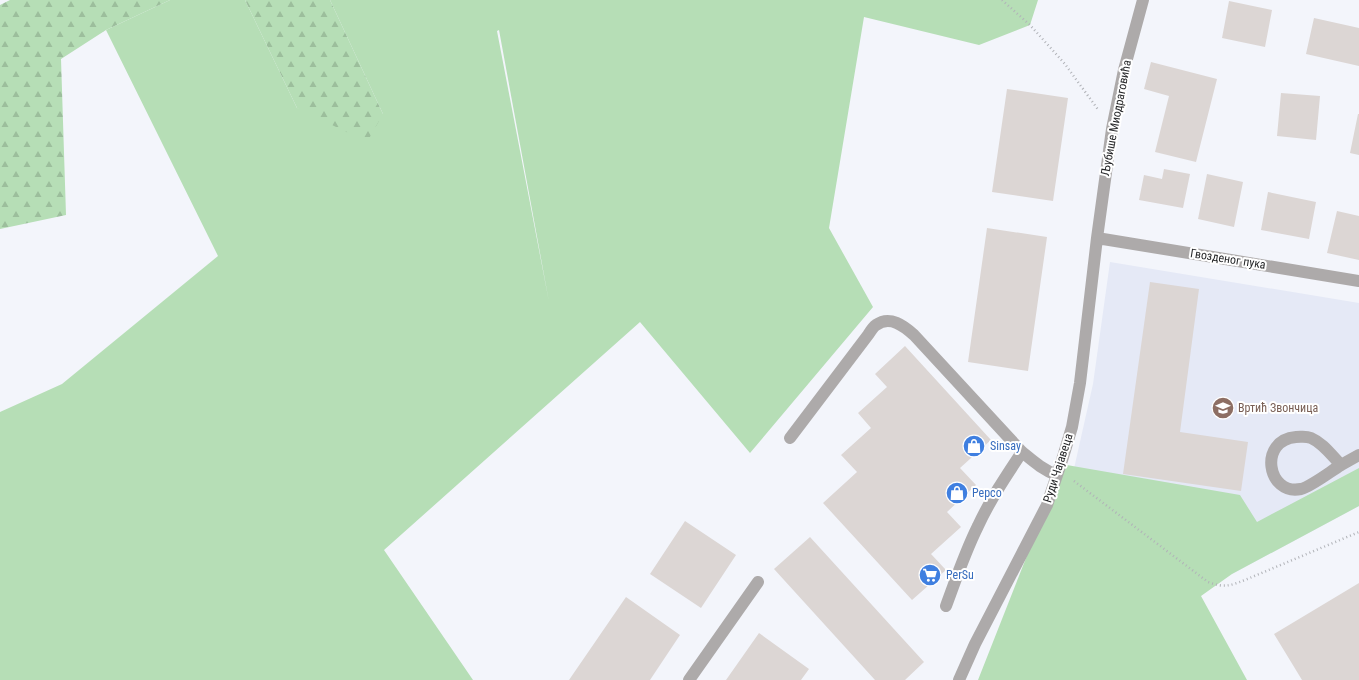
<svg xmlns="http://www.w3.org/2000/svg" width="1359" height="680" viewBox="0 0 1359 680" font-family="'Roboto Condensed',sans-serif">
<defs>
<pattern id="forest-firs" width="22" height="20" patternUnits="userSpaceOnUse"><rect width="22" height="20" fill="#b6deb6"/><path d="M5 1l3.5 6h-7zM16 11l3.5 6h-7z" fill="#9cbe9c"/></pattern>
</defs>
<rect width="100%" height="100%" fill="#f3f5fb"/>
<path fill="#e5e9f6" d="M1110,262L1359,303V506L1232,574L1073,473L1093,384Z"/>
<path fill="#b6deb6" fill-rule="evenodd" d="M170,0H245L297,108L383,114L330,0H1038L1030,25L979,45L864,17L829,228L873,307L750,453L640,322L384,550L473,680H0V412L62,384L218,256L106,30ZM499,30L549,302L497,31Z
M1061,464L1240,495L1257,522L1359,468V506L1232,574L1201,596L1247,680H978L1047,505Z"/>
<path fill="url(#forest-firs)" d="M10,0H170L106,30L61,59L66,215L0,229V5Z
M245,0H330L383,114L367,142L297,108Z"/>
<path fill="#dcd6d4" d="M1229,1L1272,10L1265,47L1222,38Z
M1314,18L1359,28V66L1306,54Z
M1151,62L1217,79L1196,162L1155,152L1169,96L1144,89Z
M1007,89L1068,98L1053,201L992,192Z
M1281,93L1320,96L1316,140L1277,136Z
M1358,114H1359V155L1350,153Z
M1164,169L1190,174L1183,208L1139,200L1144,175L1162,179Z
M1207,174L1243,182L1234,227L1198,219Z
M1268,192L1316,202L1309,239L1261,230Z
M1337,211L1359,216V260L1327,253Z
M987,228L1047,237L1028,371L968,362Z
M1150,282L1199,289L1180,432L1248,442L1241,491L1123,474Z
M905,346L991,440L960,468L976,485L947,512L961,527L931,554L946,570L912,600L823,503L857,472L841,455L871,428L858,413L887,387L875,374Z
M685,521L736,555L701,608L650,574Z
M810,537L924,662L905,680H875L774,569Z
M1359,583V680H1302L1274,634Z
M626,597L680,635L650,680H569Z
M759,633L809,669L801,680H726Z"/>
<g fill="none" stroke-linecap="round" stroke-linejoin="round">
<path stroke="#b1b3b8" stroke-width="2.5" stroke-dasharray="1 3" stroke-linecap="butt" d="M1002,0L1030,25L1065,64L1099,111
M1074,481L1208,582C1224,588 1229,586 1245,580L1359,532"/>
<path stroke="#adaaaa" stroke-width="12" d="M1097,238L1359,281
M790,438L868,335C870,332 873,327 876,325C890,315 904,326 914,335L1022,452C1033,461 1043,470 1057,475
M1341,465C1331,471 1312,486 1301,489C1267,496 1258,440 1296,437C1302,437 1306,436 1311,438C1323,443 1332,456 1341,465L1359,455
M946,606C956,579 965,552 978,526C990,500 1006,476 1022,452
M689,680L758,582
M959,680L975,644L1047,505L1063,457L1072,427L1080,383L1097,238L1112,129L1124,70L1143,0"/>
</g>
<defs>
<g id="school-disc" transform="scale(1.15)"><circle r="9.5" fill="#8d6e63" stroke="#fff"/><path d="M0-5L7-2L0 1L-7-2ZM-4 1L0 2.5L4 1V4Q0 6-4 4Z" fill="#fff"/></g>
<g id="shop-disc" transform="scale(1.15)"><circle r="9.5" fill="#3f7fe0" stroke="#fff"/><path d="M-5-2.5h2.3a2.7 3.5 0 0 1 5.4 0H5L5.5 6h-11ZM-1.5-2.5h3a1.5 2.3 0 0 0-3 0Z" fill="#fff"/></g>
<g id="supermarket-disc" transform="scale(1.15)"><circle r="9.5" fill="#3f7fe0" stroke="#fff"/><path d="M-6-5.5h2.5l.6 2H6L4.5 2H-2.5L-4.4-4H-6ZM-1.5 3.2a1.3 1.3 0 1 0 .1 0ZM3 3.2a1.3 1.3 0 1 0 .1 0Z" fill="#fff"/></g>
</defs>
<g fill-rule="evenodd">
<use href="#school-disc" x="1223" y="408"/>
<use href="#shop-disc" x="974" y="446"/>
<use href="#shop-disc" x="957" y="493"/>
<use href="#supermarket-disc" x="930" y="575"/>
</g>
<g text-anchor="middle" stroke-width="4" stroke-linejoin="round" paint-order="stroke">
<g font-size="12" fill="#262729" stroke="#fff">
<text transform="translate(1116 118) rotate(-79)" y="4">Љубише Миодраговића</text>
<text transform="translate(1228 259) rotate(9)" y="4">Гвозденог пука</text>
<text transform="translate(1058 468) rotate(-72)" y="4">Руди Чајавеца</text>
</g>
<g font-size="12" fill="#785e54" stroke="#fff" text-anchor="start">
<text x="1238" y="412">Вртић Звончица</text>
</g>
<g font-size="12" fill="#366cbe" stroke="#fff" text-anchor="start">
<text x="990" y="450">Sinsay</text>
<text x="972" y="497">Pepco</text>
<text x="946" y="579">PerSu</text>
</g>
</g>
</svg>
